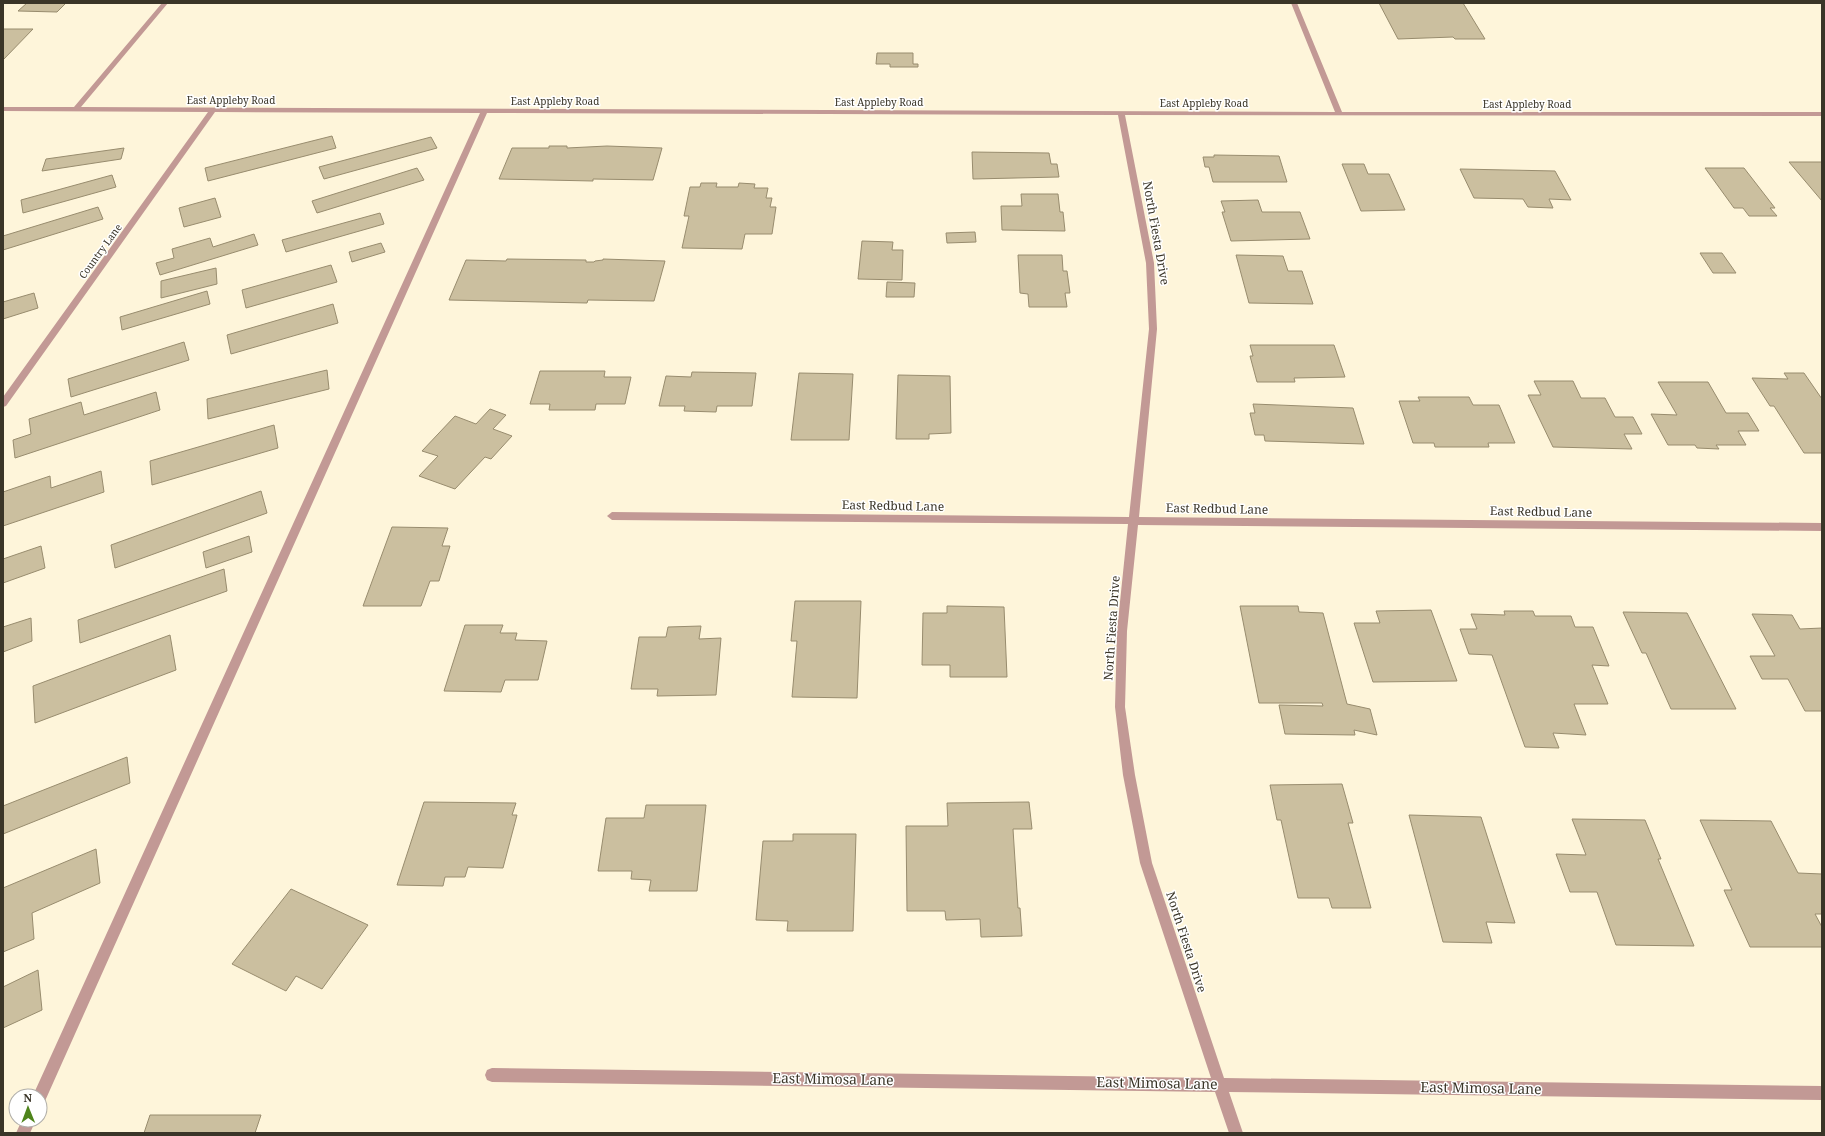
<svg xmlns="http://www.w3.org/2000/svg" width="1825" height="1136" viewBox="0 0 1825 1136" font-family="'Noto Serif',serif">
<rect width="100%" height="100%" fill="#fef5da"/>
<path fill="#cbbf9f" stroke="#988c6e" d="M27,3H66L57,12L18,11Z
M1379,3H1463L1485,39H1455L1453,37L1398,39Z
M3,29H33L3,60Z
M877,53H913V64H918V67H890V64H876Z
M332,136L336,148L208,181L205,168Z
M431,137L437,148L324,179L319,167Z
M549,146H567V148L607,146L662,148L653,180L593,179V181L499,179L512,148H549Z
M124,148L121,159L42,171L46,159Z
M972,152L1049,153L1051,164H1057L1059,177L973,179Z
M1214,155L1279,156L1287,182H1213L1209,167H1205L1203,157H1214Z
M1789,162H1822V201Z
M1342,164H1364L1368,174H1389L1405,210L1361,211Z
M417,168L424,180L317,213L312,201Z
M1705,168H1744L1775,208H1770L1777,216H1749L1743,208H1734Z
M1460,169L1555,171L1571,200L1549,199L1553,208L1528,207L1523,199L1474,198Z
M112,175L116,187L23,213L21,200Z
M701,183H717L716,187H738L739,183L755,184L754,188H768L766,198H772L770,207H776L772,234H745L742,249L682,248L689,216H684L690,187H700Z
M1021,194H1058L1060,212H1063L1065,231L1002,230L1001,206H1022Z
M215,198L221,217L184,227L179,208Z
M1258,200L1262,212H1300L1310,239L1231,241L1222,212H1225L1221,201Z
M98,207L103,219L3,250V236Z
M380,213L384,224L286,252L282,240Z
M975,232L976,242L947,243L946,233Z
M254,234L258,245L160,275L156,263L174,258L172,249L210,238L213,247Z
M862,241L893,242L892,250H903L902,280L858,279Z
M381,243L385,252L352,262L349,252Z
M1700,253H1722L1736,273H1713Z
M1018,255H1062L1063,271H1067L1070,293H1065L1067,307H1029L1028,294L1020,293Z
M1236,255L1283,256L1288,271H1302L1313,304L1249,303Z
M507,259L586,260V262H594L595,261L603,260V259L665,261L654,301L588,300L587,303L449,300L466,260L506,261Z
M331,265L337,282L246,308L242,290Z
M216,268L217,284L161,298V281Z
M887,282L915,283L914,297H886Z
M207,291L210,304L122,330L120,317Z
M34,293L38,308L3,319V302Z
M333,304L338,323L231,354L227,335Z
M184,342L189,360L71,397L68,379Z
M1250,345H1334L1345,377L1294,378L1295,382H1257L1250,356H1253Z
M327,370L329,389L208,419L207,399Z
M540,371H605L604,377H631L625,404H596L595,410H549L550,404H530Z
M692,372L756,373L752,406H717L716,412L684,411L685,406H659L666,376L691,377Z
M799,373L853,374L849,440H791Z
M1784,373H1804L1822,399V453H1804L1774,406H1770L1752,378L1788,379Z
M898,375L950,376L951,433L929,434V439H896Z
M1534,381H1573L1581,398H1605L1615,417H1633L1642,434H1624L1632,449L1553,447L1528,395H1541Z
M1658,382H1708L1726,413H1748L1759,431H1738L1746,445H1716L1719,449L1697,448L1695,445H1668L1651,414L1677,415Z
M156,392L160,410L15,458L13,440L31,434L29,419L81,402L84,415Z
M1418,397H1469L1473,405H1499L1515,443H1488L1489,447H1435L1434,443H1413L1399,401H1420Z
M1253,404L1353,408L1364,444L1265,441L1264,435H1255L1250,413H1255Z
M490,409L506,415L493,429L512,436L491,459L485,457L455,489L419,476L438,456L422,451L455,416L476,424Z
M274,425L278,448L152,485L150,461Z
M101,471L104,492L3,526V492L50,476L51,488Z
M261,491L267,513L115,568L111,545Z
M392,527L448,528L442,546H450L439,581H430L421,606H363Z
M249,536L252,552L206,568L203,552Z
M41,546L45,568L3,583V559Z
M224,569L227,591L80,643L78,620Z
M795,601H861L857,698L792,697L797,641H791Z
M947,606L1004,607L1007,677H950V665H922L923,613H947Z
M1240,606H1298L1299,612L1323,613L1347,704L1370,709L1377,735L1354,730L1355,735L1285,734L1279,705L1323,706L1322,703H1259Z
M1431,610L1457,681L1373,682L1354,623H1380L1376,611Z
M1504,611H1533L1535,616H1571L1575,627H1593L1609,666L1592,665L1608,704H1574L1586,735L1553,733L1559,748L1525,747L1492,655L1469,654L1460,629H1477L1471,614L1505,615Z
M1623,612L1687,613L1736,709H1671L1646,653H1642Z
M1752,614L1792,615L1800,629L1822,628V711H1805L1788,679H1762L1750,656H1775Z
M31,618L32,641L3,652V627Z
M465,625H503L500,633H517L515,640L547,641L538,680H505L501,692L444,691Z
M701,626L699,639L721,638L716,695L657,696L658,689H631L639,637H666L668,627Z
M170,635L176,670L35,723L33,686Z
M127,757L130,783L3,834V806Z
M1342,784L1353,823H1348L1371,908H1332L1329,898H1298L1281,820H1277L1270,785Z
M424,802L516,803L512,815H517L503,868L468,867L465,877H445L443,886L397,885Z
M1029,802L1032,829H1013L1018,908H1020L1022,936L981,937L980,919L946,920L945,911H907L906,826H948L947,803Z
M646,805H706L697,891H649L651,880L631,879L632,871H598L606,818H644Z
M1409,815L1481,817L1515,923L1486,922L1492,943L1443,942Z
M1572,819L1645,820L1661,859H1658L1694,946L1616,945L1597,892H1570L1556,854L1586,855Z
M1700,820L1771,821L1798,873L1822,874V914H1815L1822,927V947H1750L1724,890H1732Z
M793,834H856L853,931H787L788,921L756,920L763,841H793Z
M96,849L100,883L32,913L34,939L3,952V888Z
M291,889L368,925L322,989L296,976L286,991L232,964Z
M38,970L42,1010L3,1028V987Z
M150,1115H261L255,1133H144Z"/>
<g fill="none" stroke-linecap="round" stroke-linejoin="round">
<path fill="#c29995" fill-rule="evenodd" d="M162,3H168L81,107L1335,112L1291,3H1297L1342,112H1822V116L1125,115L1154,263L1157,329L1139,517L1822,523V531L1138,525L1127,631L1125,707L1135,775L1152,863L1224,1078L1822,1086V1100L1229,1092L1243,1133H1229L1215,1092L492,1082L487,1080L485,1075L487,1070L492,1068L1211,1078L1140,863L1123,775L1115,707L1117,631L1128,524L612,520L607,516L612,512L1129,517L1149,329L1146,263L1118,115L487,113L45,1101L40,1103V1096H33L35,1091L480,113L215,112L6,406L3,407V397L208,112L3,111V107H74Z
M22,1120H36L30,1133H16Z"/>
</g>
<g text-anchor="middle" stroke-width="3" stroke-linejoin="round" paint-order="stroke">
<g font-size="10" fill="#3a3528" stroke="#fff">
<text x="231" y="104">East Appleby Road</text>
<text x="555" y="105">East Appleby Road</text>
<text x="879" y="106">East Appleby Road</text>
<text x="1204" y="107">East Appleby Road</text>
<text x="1527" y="108">East Appleby Road</text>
<text transform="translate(100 251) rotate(-54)" y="4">Country Lane</text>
</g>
<g font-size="12" fill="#3a3528" stroke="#fff">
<text transform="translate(1156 233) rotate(80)" y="4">North Fiesta Drive</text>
<text transform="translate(893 506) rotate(1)" y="4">East Redbud Lane</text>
<text transform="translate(1217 509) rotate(1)" y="4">East Redbud Lane</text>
<text transform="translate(1541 512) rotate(1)" y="4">East Redbud Lane</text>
<text transform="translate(1112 628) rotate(-86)" y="4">North Fiesta Drive</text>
<text transform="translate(1186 942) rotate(72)" y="4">North Fiesta Drive</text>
</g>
<g font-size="14" fill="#3a3528" stroke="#fff">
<text transform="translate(833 1079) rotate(1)" y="5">East Mimosa Lane</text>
<text transform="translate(1157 1083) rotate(1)" y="5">East Mimosa Lane</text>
<text transform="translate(1481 1088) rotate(1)" y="5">East Mimosa Lane</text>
</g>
</g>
<rect width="1825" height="1136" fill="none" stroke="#3a3528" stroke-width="8"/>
<g transform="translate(28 1108) rotate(359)"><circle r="19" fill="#ffffff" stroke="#b0aea9"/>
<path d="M0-3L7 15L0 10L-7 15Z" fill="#4e841b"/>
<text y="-6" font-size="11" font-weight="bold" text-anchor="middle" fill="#3a3528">N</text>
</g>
</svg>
